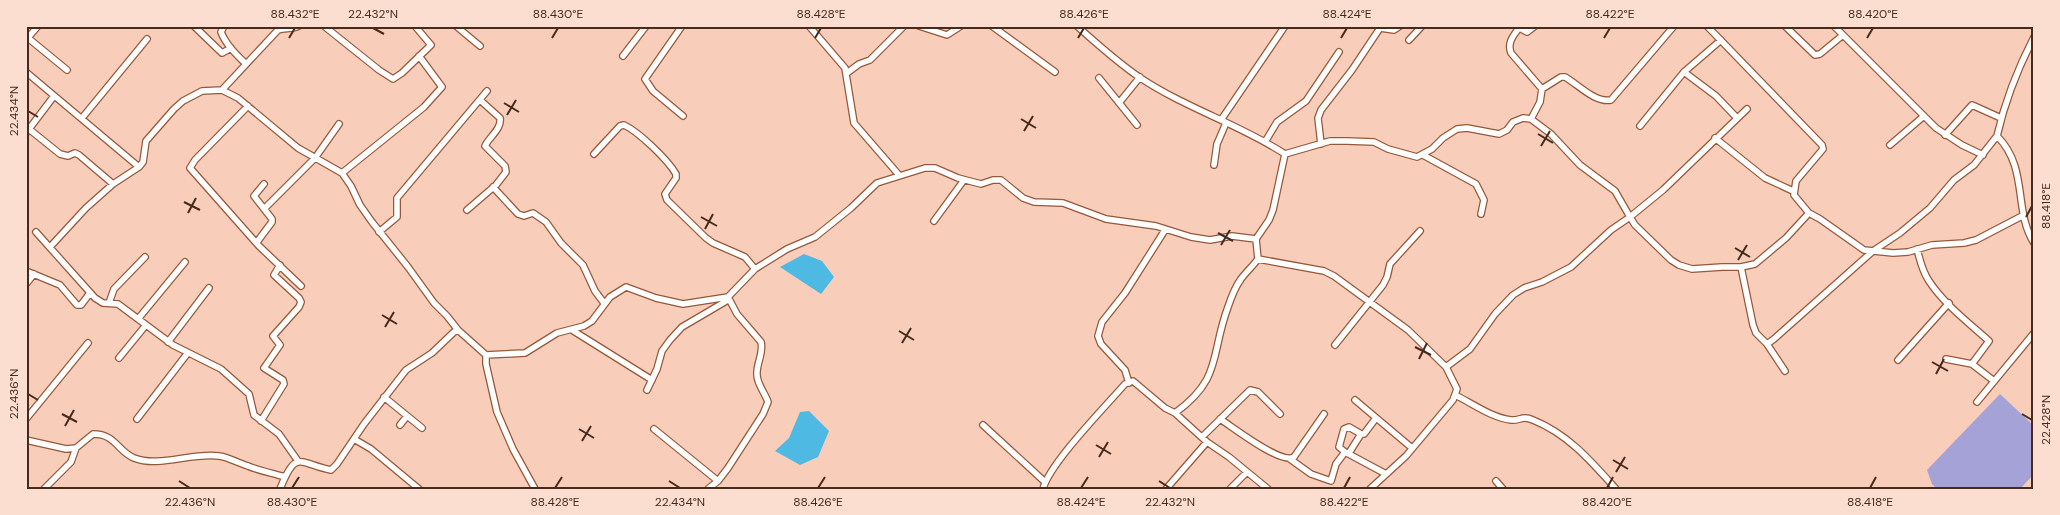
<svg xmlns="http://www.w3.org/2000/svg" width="2060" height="515" viewBox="0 0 2060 515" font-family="'DM Sans',sans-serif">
<rect width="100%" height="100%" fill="#f8cdb9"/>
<path fill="#a5a2d8" d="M2000,394L2034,426V474L2020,489H1937L1932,484L1927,470Z"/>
<path fill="#4ebae3" d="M804,254L822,261L834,277L821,294L780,267Z
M809,411L829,431L818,457L800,465L775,451L789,438L800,412Z"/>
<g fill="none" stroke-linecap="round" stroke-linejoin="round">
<g stroke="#965839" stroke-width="8">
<path id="minor" d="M194,26L222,53L231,48
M224,26L221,32C226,45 237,55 246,64
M324,26L379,70L393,79L402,73L431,45L415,26
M456,26L480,46
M682,26L645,79L653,91L683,116
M809,26L845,68L854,123L899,175
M919,26L947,35L961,26
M992,26L1055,72
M1516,26L1527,32L1535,26
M1707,26L1822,145L1823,149L1796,181L1794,195L1809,213L1820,219L1864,250L1893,253L1908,252L1932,245L1964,243L1976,240L2024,215
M1785,26L1815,55L1820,54L1843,35
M1834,26L1936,128L1962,145L1983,155
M1519,28C1513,36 1507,43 1511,53L1542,89L1540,102L1531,119
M2034,37C2018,68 2005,101 1997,136C2029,168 2013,210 2034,243
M28,38L67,70
M26,40L38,26
M1409,40L1422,26
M623,56L646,26
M26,72L139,167
M1684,72L1716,96L1737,118
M847,73L859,64L870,60L904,26
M1099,78L1137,125
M1542,89L1561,77H1565C1579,85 1595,103 1611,100L1674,26
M222,90L238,98L298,148L342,173L351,186L360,205L372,222L408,267L434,303L447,316L458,330
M1119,103L1140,77
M248,106L195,160L190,168L259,246L301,286
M1747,109L1663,190L1630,217L1635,225L1671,260L1679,265L1692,269L1722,267H1741L1755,264L1786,238L1809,213
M82,118L147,39
M1221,120L1285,26
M1640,126L1684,72L1721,40
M29,129L60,154L68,156L75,153L79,155L113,184
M26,133L54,96
M1945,135L1972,105L2001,118
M1715,138L1765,178L1793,191
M1265,142L1277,122L1306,101L1339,52
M1321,144L1318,118L1321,110L1352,70L1380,28L1394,30L1400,26
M1890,145L1924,116
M594,154L620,126L624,125C639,132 668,160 676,174V178L665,194L667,200L706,238L713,243L745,257L755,269
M1285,154L1330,141H1347L1374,142L1388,149L1417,157L1432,149L1443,138L1457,129L1467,128L1499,134L1507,130L1513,122L1523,118L1531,119L1551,134L1580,165L1615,191L1630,217L1611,230L1571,267L1542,282L1524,288L1513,295L1495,314L1470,349L1446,367
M1423,155L1476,184L1484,200L1481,214
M1214,165L1217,144L1226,123
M342,173L424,107L442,87L419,56
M493,187L518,214L524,216L533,213L546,222L561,243L583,265L595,291L604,303
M264,209L315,158L339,124
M467,210L496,185L506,172L505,166L485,146C489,137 502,129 500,118L480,100
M934,221L964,180
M36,232L95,298L103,303L118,304L173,345L221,369L249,394L254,415L279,434L298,461
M379,232L397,217V198L487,91
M257,242L272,222V219L254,196L264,184
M50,247L86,208L113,184L139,167L143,162L146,141L174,109L183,101L202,91L222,90L278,30C285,27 291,30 299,26
M1917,249C1920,260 1922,271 1929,281C1944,304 1969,323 1989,341L1972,364L1994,381
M1258,259L1324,271L1334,276L1408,330L1446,367L1457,389L1453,400L1406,456L1370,489
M1741,267L1753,325L1756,333L1767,344L1774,339L1873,251L1900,233L1930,208L1954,180L1974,165L1997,136
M26,271L60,285L77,305H81L90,293
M26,284L34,274
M109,303L114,289L145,257
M138,319L185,262
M572,330L652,380
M168,342L209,288
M1767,344L1785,371
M1335,345L1383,285L1387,277L1390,264L1420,231
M486,355V364L497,412L513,449L535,489
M119,358L146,325
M1946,359L1972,364
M1898,360L1949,303
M1129,383L1125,370L1101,344L1098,336L1102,322L1125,293L1165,230
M647,390L657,369L662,351L670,340L682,327L728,300
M1455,395C1472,403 1492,418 1511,420C1520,421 1522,415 1533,420C1568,434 1591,461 1616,489
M384,397L422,428
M1355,400L1412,448
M1977,402L2034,333
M1175,413C1223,378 1210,355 1228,307C1231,298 1235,287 1241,279C1246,272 1253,266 1258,259L1256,239
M26,419L88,343
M137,419L187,354
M1220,419C1233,427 1281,465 1294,457L1324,414
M261,421L284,384L283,380L264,368L280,345L273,336L299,307L301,302L299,298L274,275L280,265
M400,425L407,416
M983,425L1045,482
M654,429L718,481
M1361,434H1364L1376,418
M1202,437L1250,390L1258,392L1280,414
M354,439L371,449L419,489
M26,440L66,449L76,448L93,434C116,434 117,451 134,458C159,468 192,452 219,456C228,457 238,463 248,466C260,471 272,473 285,477
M1345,452L1339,447L1344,429L1349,427L1361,434L1349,453
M1290,459L1311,474L1331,481L1336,464L1345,452L1386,474
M1496,481L1503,489
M44,489L71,462L76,448
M280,489C296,449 298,463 331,470L337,464L364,424L406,370L432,353L454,332L458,330L486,355L525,353L557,333L584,326L592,321L610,297L626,287L656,298L683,304L728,297
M708,489L718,481L728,468L763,414L768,402C765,393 757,384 757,375C756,363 764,354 761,342L737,314L728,297L755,269L787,249L815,237L851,208L877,183L925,168H935L958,178L981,184L993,180H1001L1023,198L1034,202L1063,203L1106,219L1156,226L1191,237L1210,240L1232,236L1256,239L1269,220L1273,210L1285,154C1239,124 1185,108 1139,77C1117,62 1097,44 1077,26
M1043,489C1049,464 1106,406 1125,384L1133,381L1165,408L1175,413L1207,442L1229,457L1268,489
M1166,489L1207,442
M1230,489L1247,472"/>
</g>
<use href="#minor" stroke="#fff" stroke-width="5.5"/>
</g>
<path fill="none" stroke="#462a1d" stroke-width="2" d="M373,28L384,34M289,38L295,28M552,38L558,28M815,38L821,28M1078,38L1084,28M1341,38L1347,28M1604,38L1610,28M1867,38L1873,28M504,103L519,112M28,111L38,117M507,115L516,100M1021,119L1036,128M1024,131L1033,116M1538,134L1553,143M1541,146L1550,131M184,202L200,210M188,213L196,198M701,217L717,226M2026,217L2032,206M705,229L713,214M1218,233L1233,241M1221,245L1230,230M1735,248L1750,257M1738,260L1747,245M382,315L397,324M385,327L394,312M899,331L914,340M902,343L911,328M1415,347L1431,355M1419,359L1427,343M1932,362L1948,371M1936,374L1944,359M28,394L38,400M62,414L77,422M2022,414L2032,420M65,426L74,410M579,429L594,438M582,441L591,426M1096,445L1111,454M1099,457L1108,442M1613,460L1628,469M1616,472L1625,457M179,481L190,488M669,481L680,488M1159,481L1170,488M292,488L299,477M555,488L562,477M818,488L825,477M1081,488L1088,477M1344,488L1350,477M1607,488L1613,477M1870,488L1876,477"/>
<rect width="2060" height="515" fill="none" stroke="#fbded0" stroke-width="55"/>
<rect x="28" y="28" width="2004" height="460" fill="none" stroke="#462a1d" stroke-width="2"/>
<g font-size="12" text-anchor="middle" fill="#462a1d">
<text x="295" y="18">88.432°E</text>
<text x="373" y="18">22.432°N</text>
<text x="558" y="18">88.430°E</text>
<text x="821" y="18">88.428°E</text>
<text x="1084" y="18">88.426°E</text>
<text x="1347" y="18">88.424°E</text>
<text x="1610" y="18">88.422°E</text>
<text x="1873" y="18">88.420°E</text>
<text transform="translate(14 111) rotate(-90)" y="4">22.434°N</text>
<text transform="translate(2046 206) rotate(-90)" y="4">88.418°E</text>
<text transform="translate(14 394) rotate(-90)" y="4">22.436°N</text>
<text transform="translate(2046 420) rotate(-90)" y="4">22.428°N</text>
<text x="190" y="506">22.436°N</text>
<text x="292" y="506">88.430°E</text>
<text x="555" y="506">88.428°E</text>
<text x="680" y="506">22.434°N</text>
<text x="818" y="506">88.426°E</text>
<text x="1081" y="506">88.424°E</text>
<text x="1170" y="506">22.432°N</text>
<text x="1344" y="506">88.422°E</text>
<text x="1607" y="506">88.420°E</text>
<text x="1870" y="506">88.418°E</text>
</g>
</svg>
